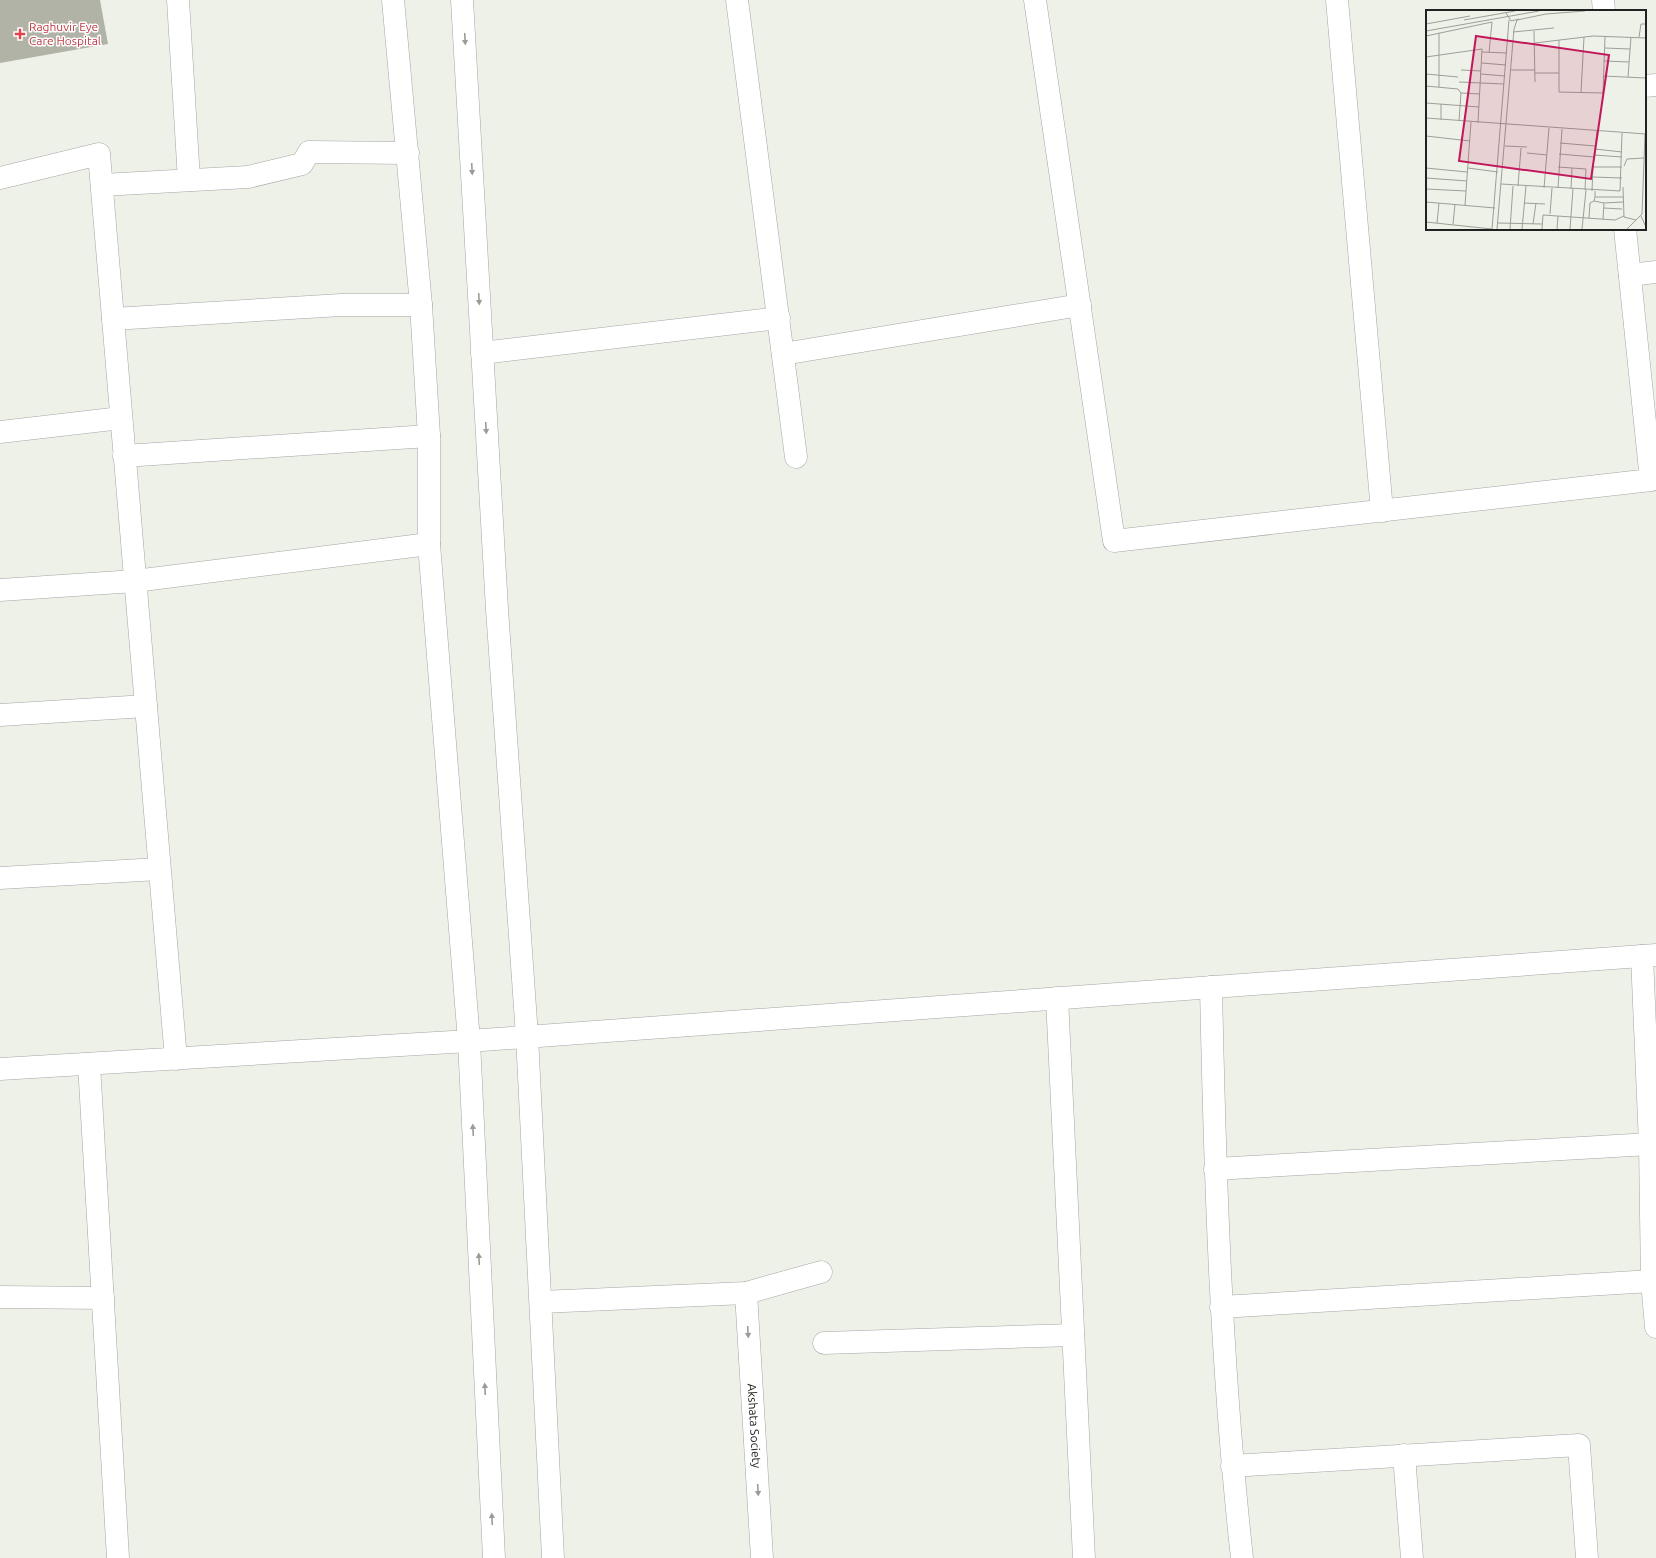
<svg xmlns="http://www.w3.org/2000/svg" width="1656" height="1558" viewBox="0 0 1656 1558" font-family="Ubuntu,sans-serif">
<rect width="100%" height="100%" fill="#eef1e8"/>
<path fill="#b1b3a7" d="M0,0H100L108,44L0,63Z"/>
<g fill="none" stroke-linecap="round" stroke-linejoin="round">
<g stroke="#a5a5a5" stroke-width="23">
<g id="minor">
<path d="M178,0L189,180"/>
<path d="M737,0L796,457"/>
<path d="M1035,0L1114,541L1651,480L1625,229"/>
<path d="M1337,0L1382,511"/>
<path d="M1603,0L1604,11"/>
<path d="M1645,86L1656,85"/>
<path d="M102,185L248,177L302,164L309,152L408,153"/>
<path d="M1630,275L1656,272"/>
<path d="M113,319L341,305H421"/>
<path d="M482,353L779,318"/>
<path d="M783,354L1080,305"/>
<path d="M0,432L121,418"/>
<path d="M124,456L429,436"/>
<path d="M0,590L135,581L429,544"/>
<path d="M0,715L146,706"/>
<path d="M0,878L159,869"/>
<path d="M1642,956L1650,1144L1652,1281L1656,1327"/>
<path d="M1211,987C1215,1178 1221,1368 1242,1558"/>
<path d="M1057,998L1084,1558"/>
<path d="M89,1064L118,1558"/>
<path d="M1215,1169L1650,1144"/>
<path id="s1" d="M746,1293L762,1558"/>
<path d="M0,1297L103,1298"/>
<path d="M541,1302L746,1293L821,1272"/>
<path d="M1221,1307L1652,1281"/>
<path d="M824,1343L1073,1335"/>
<path d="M1404,1455L1412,1558"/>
<path d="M1232,1466L1579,1445L1587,1558"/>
</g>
</g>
<g stroke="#a5a5a5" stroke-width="23">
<path id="tertiary" d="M393,0L421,305L429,436V544L469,1041L494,1558
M462,0L497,609L527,1036L553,1558
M0,178L99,154L176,1059
M0,1069L469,1041L1656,955"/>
</g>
<use href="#minor" stroke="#fff" stroke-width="22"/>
<use href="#tertiary" stroke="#fff" stroke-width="22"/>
</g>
<defs><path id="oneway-solid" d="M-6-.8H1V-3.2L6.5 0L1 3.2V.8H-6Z"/></defs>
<g fill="#9b9b9b">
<use href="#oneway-solid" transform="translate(465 39) rotate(87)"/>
<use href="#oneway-solid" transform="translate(472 169) rotate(87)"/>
<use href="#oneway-solid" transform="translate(479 299) rotate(87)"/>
<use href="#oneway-solid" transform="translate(486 428) rotate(87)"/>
<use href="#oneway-solid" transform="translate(473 1130) rotate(-93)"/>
<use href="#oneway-solid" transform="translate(479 1259) rotate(-93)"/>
<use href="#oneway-solid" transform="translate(748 1332) rotate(87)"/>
<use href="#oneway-solid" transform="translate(485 1389) rotate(-93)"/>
<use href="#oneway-solid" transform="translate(758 1490) rotate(87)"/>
<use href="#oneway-solid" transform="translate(492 1519) rotate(-93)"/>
</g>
<path fill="#e0444e" stroke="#fff" stroke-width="1.5" d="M18 28h4v4h4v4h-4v4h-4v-4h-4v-4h4z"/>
<g text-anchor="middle" stroke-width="3" stroke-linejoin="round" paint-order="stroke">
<g font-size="12" fill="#be3a42" stroke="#fff" text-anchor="start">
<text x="29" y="31">Raghuvir Eye<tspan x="29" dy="14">Care Hospital</tspan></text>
</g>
<g font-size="12" fill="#212121" stroke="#fff">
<text dy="4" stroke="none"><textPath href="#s1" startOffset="133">Akshata Society</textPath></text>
</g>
</g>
<g transform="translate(1426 10)">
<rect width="220" height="220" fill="#eef1e8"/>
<path fill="none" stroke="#9c9e98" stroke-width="1" d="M80,3L85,11L93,9M38,10L89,1M91,10L120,4L159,1M0,14L44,6M0,21L113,1M108,21L109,72M87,22L128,18M0,26L66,12M213,27L215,14H220M133,30V82L177,83L179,26M109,33L167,26L220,28M179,38L204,39M56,42L81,43M63,43L66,12M0,47L56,39L52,113M178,51L203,52M56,53L80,55M35,60L55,61M85,60H109M109,63H133M0,64L32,67M55,64L79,66M177,66L220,68M202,67L205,27M33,72L78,74M0,76L32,79L35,83M13,77V23M155,82L158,27M0,93L53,97M0,108L220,124M15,110V94M33,111L35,83L54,84M0,126L44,131M134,133L169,136M79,136L101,137M169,139L196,142M101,143L121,145M133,144L168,147M168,145L196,147M198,156L201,149L218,148M132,157L160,159L159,180M167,157L171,121M0,158L41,162M42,158L72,162M167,167L196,168M0,168L41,171M75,174L194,181L196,123M92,176L95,138M197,177L198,207L210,210M118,178L123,118M132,178L136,119M0,179L40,181M145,179L146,158M166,181L167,157H196M169,181V187H197M169,187L168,191L178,193L177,209M0,192L69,198M98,193L119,194M178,193L197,192M39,195L45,112M178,198L196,199M124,204L126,178M215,206L220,217M163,208L164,193L168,191M0,212L66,219M11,213L13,193M72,213L116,214M27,214L29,194M107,214L110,193M66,219L83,10M71,219L88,19L91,10M84,219L87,176M96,219L100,176M116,219L117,205L189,210L198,206M131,219L132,206M144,219L147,179M156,219L160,180M201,219L216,204L219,124"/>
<path fill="#c2185b" fill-opacity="0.15" stroke="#c2185b" stroke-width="2" d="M50,26L183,45L165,169L33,151Z"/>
<rect width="220" height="220" fill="none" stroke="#212121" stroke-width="2"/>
</g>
</svg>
